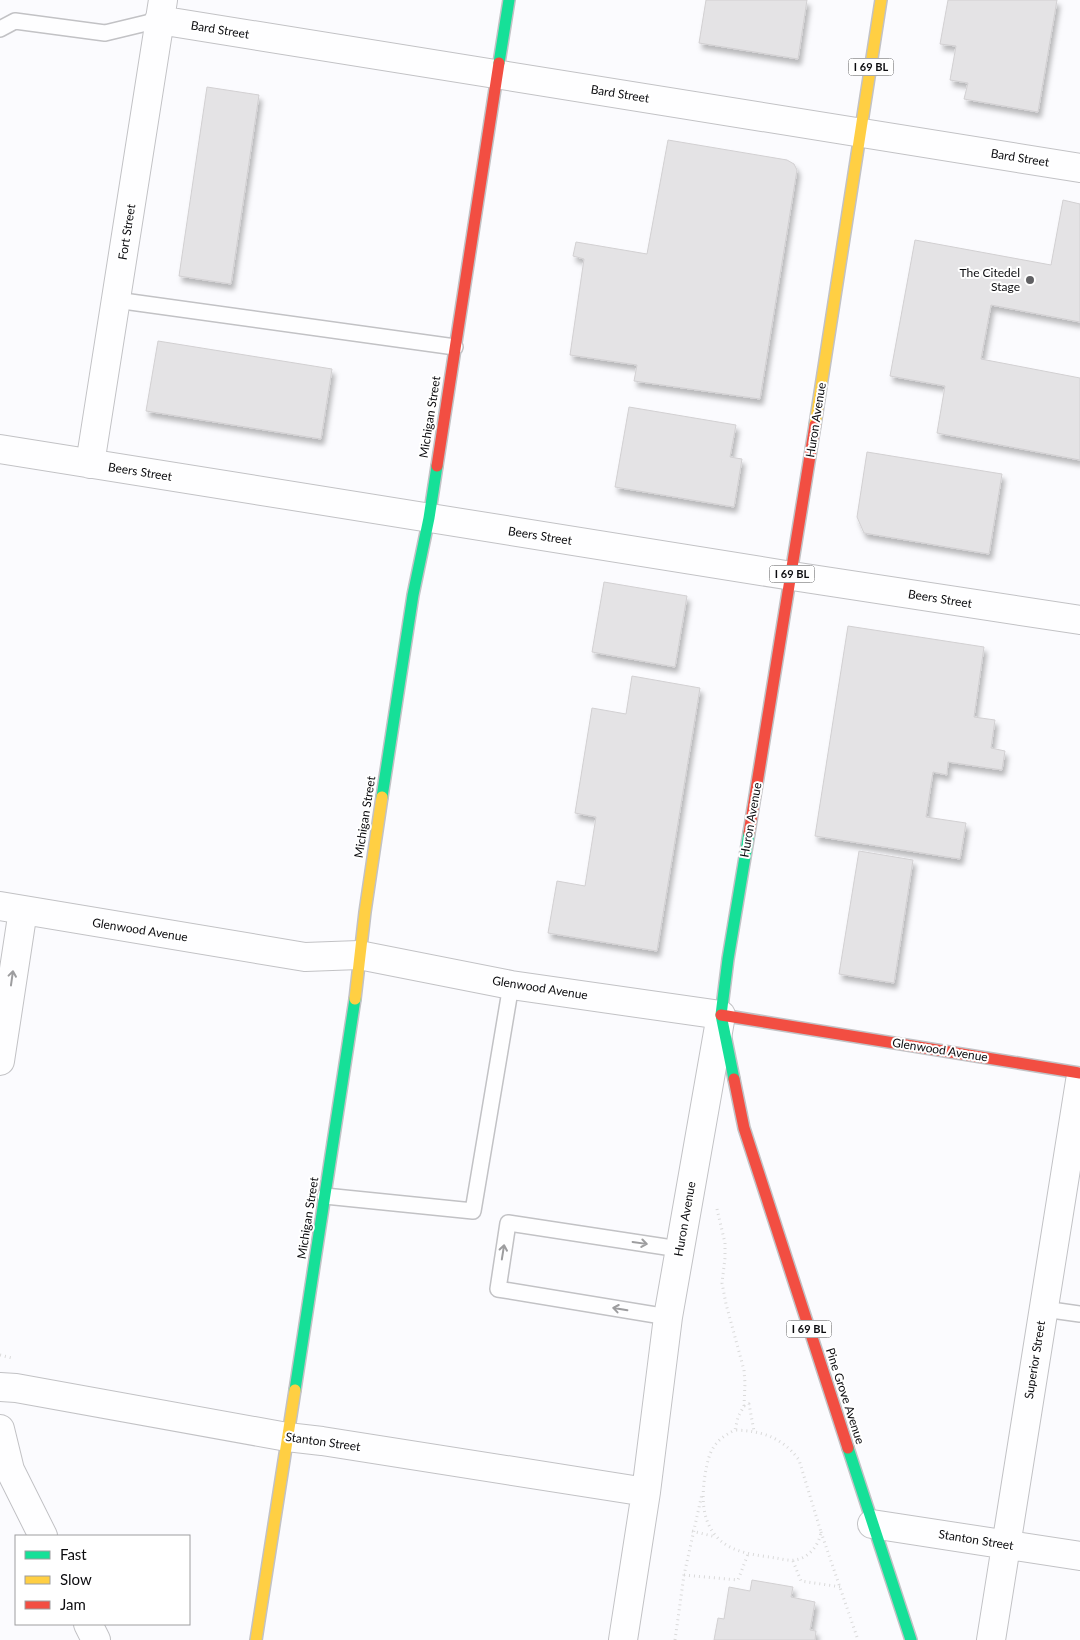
<svg xmlns="http://www.w3.org/2000/svg" width="1080" height="1640" viewBox="0 0 1080 1640" font-family="Lato,sans-serif">
<defs>
<filter id="shadow"><feDropShadow dx="3" dy="5.5" stdDeviation="2.5" flood-color="#0004"/></filter>
</defs>
<rect width="100%" height="100%" fill="#fbfbfe"/>
<path fill="#e4e3e5" stroke="#d2d0d2" filter="url(#shadow)" d="M706,0H807L798,59L699,43Z
M948,0H1057L1038,112L964,99L968,83L950,80L956,46L940,44Z
M207,87L259,95L231,284L179,276Z
M668,140L787,160L794,164L797,170L760,399L634,381L637,365L570,355L584,259L573,256L576,242L647,254Z
M1063,200L1080,204V322L991,305L981,359L1080,378V460L937,433L945,386L890,376L915,240L1051,265Z
M158,341L332,369L321,439L146,411Z
M629,407L736,425L730,457L742,459L734,507L615,487Z
M867,452L1002,474L989,554L864,533L857,517Z
M604,582L687,596L675,667L592,652Z
M848,626L984,647L974,717L995,720L991,748L1005,751L1002,770L948,762L947,775L933,772L926,817L966,823L960,859L815,836Z
M632,676L700,688L657,951L548,933L557,881L585,886L596,817L575,813L592,708L626,714Z
M859,851L913,860L894,983L839,974Z
M752,1580L793,1587L791,1597L815,1602L810,1630L816,1631L815,1640H714L718,1618L724,1619L729,1587L750,1591Z"/>
<g fill="none" stroke-linecap="round" stroke-linejoin="round">
<g stroke="#c2c2c5" stroke-width="18">
<path id="lane" d="M0,29L15,21L105,33L159,20
M116,300L455,347
M325,1196L473,1211L511,985
M1044,1309L1080,1314
M668,1317L498,1289L508,1223L679,1249"/>
</g>
<g stroke="#c2c2c5" stroke-width="30">
<path id="street" d="M159,20L1080,168
M0,449L792,576L1080,620
M90,464L163,0
M0,906L305,957L359,955L511,985L721,1015L668,1317L646,1492L623,1640
M0,1061L23,910
M0,1387L16,1388L287,1437L322,1441L646,1492
M0,1429L10,1470
M0,1455L10,1470L43,1536
M872,1524L1080,1556
M88,1624L96,1640
M991,1640L1080,1081"/>
</g>
<g stroke="#c2c2c5" stroke-width="14">
<path id="fast" d="M499,63L509,0
M382,797L413,595L429,518L437,466
M734,1079L721,1015L728,959L749,833
M295,1390L355,999
M848,1448L911,1640"/>
</g>
<g stroke="#c2c2c5" stroke-width="14">
<path id="slow" d="M815,425L881,0
M355,999L365,912L382,797
M256,1640L295,1390"/>
</g>
<g stroke="#c2c2c5" stroke-width="14">
<path id="jam" d="M437,466L499,63
M749,833L815,425
M721,1015L1080,1073
M734,1079L744,1128L848,1448"/>
</g>
<path stroke="#dadada" stroke-width="3" stroke-dasharray="1 4" stroke-linecap="butt" d="M717,1209L725,1243V1258L722,1283L726,1304L744,1370L745,1383L744,1406L738,1417L735,1430C713,1441 709,1451 705,1475C702,1495 701,1519 716,1536C730,1553 756,1555 776,1558C782,1559 789,1561 795,1560C809,1558 819,1545 821,1532L799,1460C782,1437 762,1431 735,1430
M0,1355L12,1358
M744,1406L749,1404L754,1431
M692,1531L716,1537
M821,1532L858,1640
M793,1561L801,1581L841,1587
M684,1575L738,1580L748,1554
M675,1640L684,1575L702,1494"/>
<use href="#lane" stroke="#fefeff" stroke-width="15"/>
<use href="#street" stroke="#fefeff" stroke-width="28"/>
<use href="#fast" stroke="#16e098" stroke-width="11"/>
<use href="#slow" stroke="#ffcf43" stroke-width="11"/>
<use href="#jam" stroke="#f24e42" stroke-width="11"/>
</g>
<defs><path id="oneway-shaft" d="M-6 0H5M1.5-3L5.5 0L1.5 3" fill="none" stroke-width="1.6" stroke-linecap="round" stroke-linejoin="round" transform="scale(1.25)"/></defs>
<g stroke="#9d9d9f">
<use href="#oneway-shaft" transform="translate(12 978) rotate(-82)"/>
<use href="#oneway-shaft" transform="translate(640 1243) rotate(8)"/>
<use href="#oneway-shaft" transform="translate(503 1252) rotate(-81)"/>
<use href="#oneway-shaft" transform="translate(620 1309) rotate(-171)"/>
</g>
<circle fill="#606063" stroke="#fff" stroke-width="2" cx="1030" cy="280" r="5"/>
<g text-anchor="middle" stroke-width="4" stroke-linejoin="round" paint-order="stroke">
<g fill="#fff" stroke="#555557" stroke-width="1">
<rect x="848.5" y="58.5" width="45" height="17" rx="4"/>
<rect x="769.5" y="565.5" width="45" height="17" rx="4"/>
<rect x="786.5" y="1320.5" width="45" height="17" rx="4"/>
</g>
<g font-size="11" font-weight="bold" fill="#0c0c0f">
<text x="871" y="71">I 69 BL</text>
<text x="792" y="578">I 69 BL</text>
<text x="809" y="1333">I 69 BL</text>
</g>
<g font-size="12" fill="#0c0c0f" stroke="#fff">
<text transform="translate(220 30) rotate(9)" y="4">Bard Street</text>
<text transform="translate(620 94) rotate(9)" y="4">Bard Street</text>
<text transform="translate(1020 158) rotate(9)" y="4">Bard Street</text>
<text transform="translate(127 232) rotate(-81)" y="4">Fort Street</text>
<text transform="translate(430 417) rotate(-81)" y="4">Michigan Street</text>
<text transform="translate(816 420) rotate(-81)" y="4">Huron Avenue</text>
<text transform="translate(140 472) rotate(9)" y="4">Beers Street</text>
<text transform="translate(540 536) rotate(9)" y="4">Beers Street</text>
<text transform="translate(940 599) rotate(9)" y="4">Beers Street</text>
<text transform="translate(365 817) rotate(-81)" y="4">Michigan Street</text>
<text transform="translate(751 820) rotate(-80)" y="4">Huron Avenue</text>
<text transform="translate(140 930) rotate(9)" y="4">Glenwood Avenue</text>
<text transform="translate(540 988) rotate(9)" y="4">Glenwood Avenue</text>
<text transform="translate(940 1050) rotate(9)" y="4">Glenwood Avenue</text>
<text transform="translate(308 1218) rotate(-81)" y="4">Michigan Street</text>
<text transform="translate(685 1219) rotate(-80)" y="4">Huron Avenue</text>
<text transform="translate(1035 1360) rotate(-81)" y="4">Superior Street</text>
<text transform="translate(845 1396) rotate(72)" y="4">Pine Grove Avenue</text>
<text transform="translate(323 1442) rotate(8)" y="4">Stanton Street</text>
<text transform="translate(976 1540) rotate(9)" y="4">Stanton Street</text>
</g>
<g font-size="12" fill="#0c0c0f" stroke="#fff" text-anchor="end">
<text x="1020" y="277">The Citedel<tspan x="1020" dy="14">Stage</tspan></text>
</g>
</g>
<rect x="15" y="1535" width="175" height="90" fill="#ffffff" stroke="#9e9e9f"/>
<rect x="25" y="1551" width="25" height="8" fill="#16e098" stroke="#9e9e9f"/>
<text x="60" y="1560" font-size="15" fill="#0c0c0f">Fast</text>
<rect x="25" y="1576" width="25" height="8" fill="#ffcf43" stroke="#9e9e9f"/>
<text x="60" y="1585" font-size="15" fill="#0c0c0f">Slow</text>
<rect x="25" y="1601" width="25" height="8" fill="#f24e42" stroke="#9e9e9f"/>
<text x="60" y="1610" font-size="15" fill="#0c0c0f">Jam</text>
</svg>
